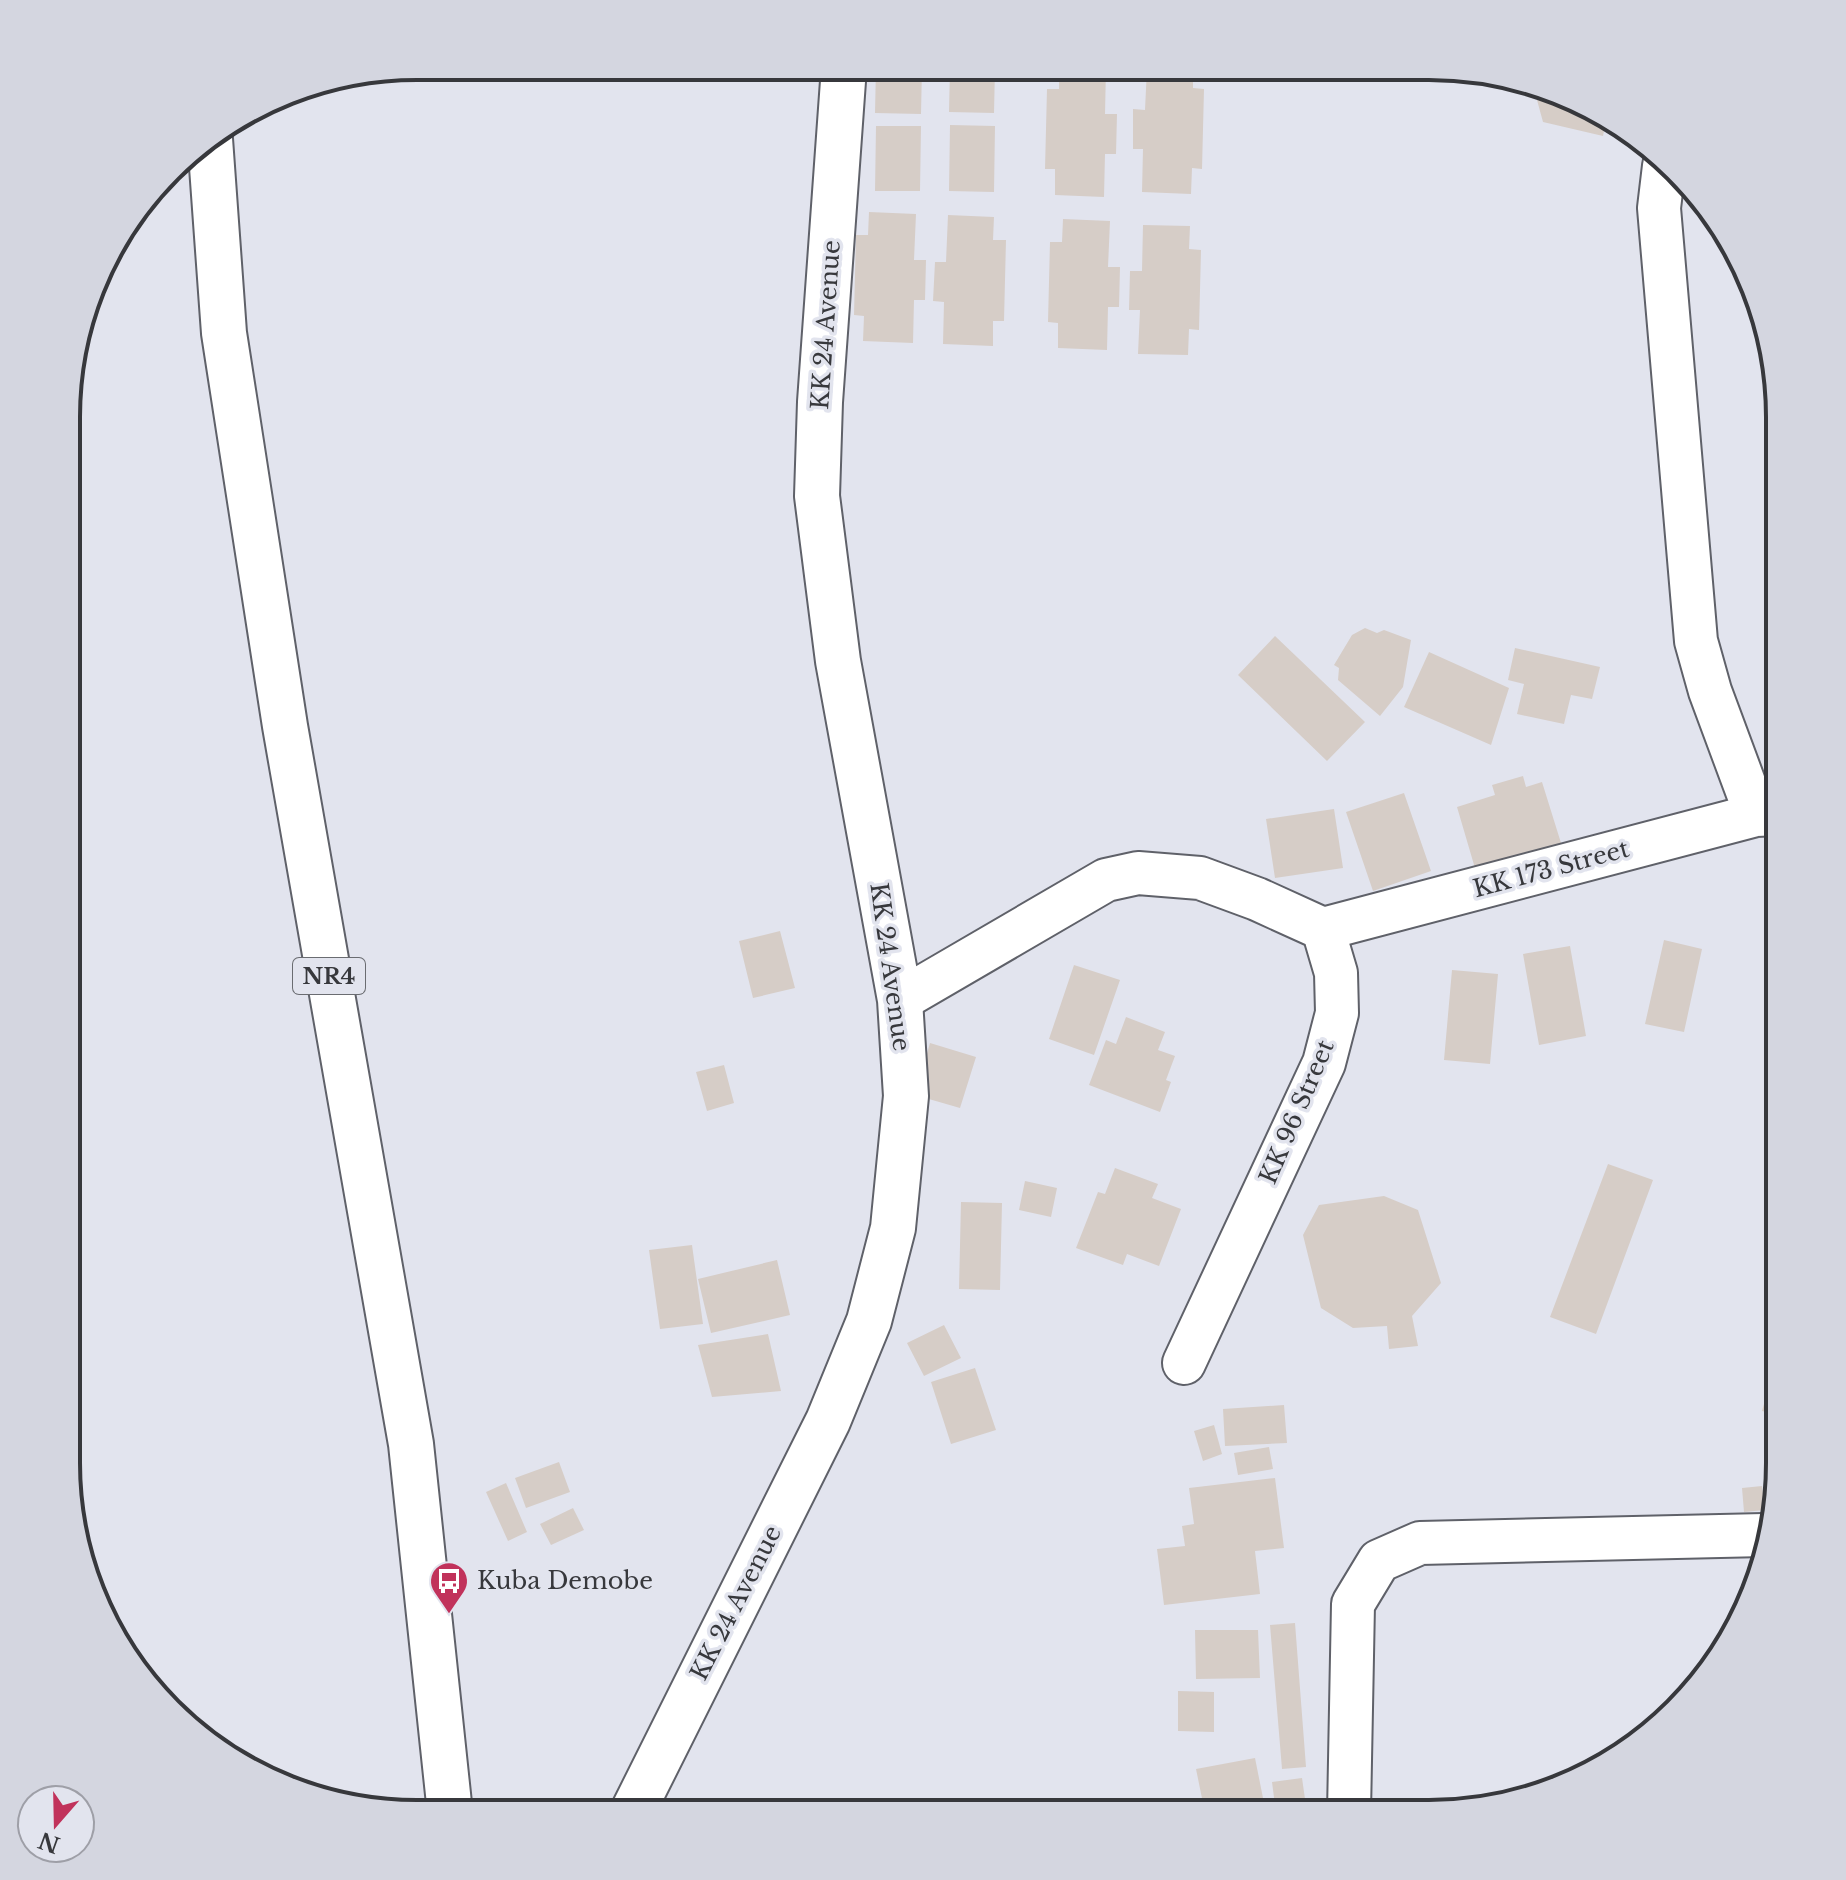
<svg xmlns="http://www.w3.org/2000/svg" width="1846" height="1880" viewBox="0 0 1846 1880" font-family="'Libre Baskerville',serif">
<rect width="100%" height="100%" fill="#e2e4ee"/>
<path fill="#d6cdc7" d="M876,67H922L921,114L875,113Z
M950,67L995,68L994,113L949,112Z
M1059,68H1106L1105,114H1117L1116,154H1105L1104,197L1055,195V169H1045L1047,89H1059Z
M1147,68H1193V88L1204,89L1202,169L1192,168L1191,194L1142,192L1143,149H1133V109L1145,110Z
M1534,89L1605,113L1607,116L1603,136L1543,122Z
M950,125L995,126L994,192L949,191Z
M876,126H921L920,191H875Z
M869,212L916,214L914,260H926L925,300H914L913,343L863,341L864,316L854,315L856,235H868Z
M948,215L994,217L993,240H1006L1004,321H993V346L943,344L944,302L933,301L935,262H946Z
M1063,219L1110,221L1108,267H1120L1119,307H1108L1107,350L1058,348V323L1048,322L1050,242H1062Z
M1143,225L1190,226L1189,249L1201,250L1199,330L1189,329L1188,355L1138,354L1140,310H1129L1130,271H1142Z
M1365,628L1377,633L1384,630L1411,640L1403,687L1380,716L1338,680L1339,668L1334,665L1352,635Z
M1275,636L1365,722L1327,761L1238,675Z
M1515,648L1600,667L1592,699L1571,695L1564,724L1517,714L1524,684L1508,680Z
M1429,652L1509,688L1491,745L1404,707Z
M1523,776L1526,787L1542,782L1561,843L1536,851L1537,858L1477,875L1457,807L1495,795L1492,785Z
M1404,793L1431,871L1373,891L1346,812Z
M1334,809L1343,868L1275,878L1266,819Z
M780,931L795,988L753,998L739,941Z
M1664,940L1702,949L1684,1032L1645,1024Z
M1570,946L1586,1036L1539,1045L1523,954Z
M1074,965L1120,980L1094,1055L1049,1039Z
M1452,970L1498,974L1490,1064L1444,1060Z
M1126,1017L1165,1032L1158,1050L1175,1056L1166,1080L1171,1082L1160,1112L1089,1085L1106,1040L1116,1044Z
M930,1043L976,1057L960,1108L915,1095Z
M724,1065L734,1103L707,1111L696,1072Z
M1608,1164L1653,1180L1596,1334L1550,1317Z
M1115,1168L1158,1184L1152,1198L1181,1209L1159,1266L1127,1254L1123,1265L1076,1248L1098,1192L1105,1194Z
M1025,1181L1057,1188L1051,1217L1019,1210Z
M1384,1196L1418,1210L1441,1283L1412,1316L1418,1346L1389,1349L1387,1326L1353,1328L1321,1308L1303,1235L1319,1205Z
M961,1202L1002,1203L1000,1290L959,1289Z
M692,1245L703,1324L660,1329L649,1250Z
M777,1260L790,1315L711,1333L698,1279Z
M944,1325L961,1358L924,1376L907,1343Z
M768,1334L781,1391L712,1397L698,1345Z
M975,1368L996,1430L951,1444L931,1382Z
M1771,1379L1779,1382V1415L1762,1411Z
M1284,1405L1287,1443L1225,1446L1223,1409Z
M1214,1425L1222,1454L1203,1461L1194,1431Z
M1269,1447L1273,1469L1238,1475L1234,1453Z
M559,1462L570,1492L526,1508L515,1478Z
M1275,1478L1284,1548L1255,1551L1260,1594L1164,1605L1157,1549L1185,1546L1182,1526L1194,1524L1189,1488Z
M506,1483L527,1532L508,1541L486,1492Z
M1762,1486L1765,1510L1744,1512L1742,1488Z
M573,1508L584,1530L551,1545L540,1524Z
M1295,1623L1306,1767L1282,1769L1270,1625Z
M1195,1630H1258L1260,1678L1196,1679Z
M1178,1691L1214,1692V1732L1178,1731Z
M1255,1758L1266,1813H1205L1196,1769Z
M1302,1778L1307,1813H1276L1272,1782Z"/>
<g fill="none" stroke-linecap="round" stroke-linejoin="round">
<g stroke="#5f6169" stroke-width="46">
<path id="street" d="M1664,166L1659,208L1696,641L1710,691L1756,815
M1323,929L1756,815L1779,814
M900,1000L1106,880L1138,873L1200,878L1257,899L1323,929L1336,973L1337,1013L1324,1063L1184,1363
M1349,1813L1353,1604L1379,1561L1420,1543L1764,1535"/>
</g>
<g stroke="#5f6169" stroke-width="48">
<path id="secondary" d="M632,1813L828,1421L869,1321L893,1228L906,1096L900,1000L838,661L817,496L820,402L844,67"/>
</g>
<g stroke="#5f6169" stroke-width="48">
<path id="highway" d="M210,139L224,333L285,726L411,1444L450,1813"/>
</g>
<use href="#street" stroke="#fff" stroke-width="42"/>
<use href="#secondary" stroke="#fff" stroke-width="44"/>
<use href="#highway" stroke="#fff" stroke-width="44"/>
</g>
<defs>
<g id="bus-pin" transform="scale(2)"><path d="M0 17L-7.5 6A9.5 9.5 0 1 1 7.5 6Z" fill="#c1325b" stroke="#e2e4ee"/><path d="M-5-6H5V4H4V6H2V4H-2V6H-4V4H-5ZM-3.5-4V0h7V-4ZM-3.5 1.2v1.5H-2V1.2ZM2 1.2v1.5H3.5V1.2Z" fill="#fff"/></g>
</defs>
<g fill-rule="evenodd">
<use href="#bus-pin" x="449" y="1581"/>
</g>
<g text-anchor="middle" stroke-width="7" stroke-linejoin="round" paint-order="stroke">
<rect fill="#e2e4ee" stroke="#6a6c71" stroke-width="2" x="293" y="958" width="72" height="36" rx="6"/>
<g font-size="22" font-weight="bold" fill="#37383c">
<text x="329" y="984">NR4</text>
</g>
<g font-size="24" fill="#37383c" stroke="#e2e4ee">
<text transform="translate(826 325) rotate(-86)" y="8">KK 24 Avenue</text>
<text transform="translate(1551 869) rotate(-15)" y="8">KK 173 Street</text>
<text transform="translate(890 967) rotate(82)" y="8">KK 24 Avenue</text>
<text transform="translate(1297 1112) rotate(-67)" y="8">KK 96 Street</text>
<text transform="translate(736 1603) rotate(-63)" y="8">KK 24 Avenue</text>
</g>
<g font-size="24" fill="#37383c" stroke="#e2e4ee" text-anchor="start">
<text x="477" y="1589">Kuba Demobe</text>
</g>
</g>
<path d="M0 0H1846V1880H0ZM417 80H1429A337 337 0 0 1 1766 417V1463A337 337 0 0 1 1429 1800H417A337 337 0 0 1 80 1463V417A337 337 0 0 1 417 80Z" fill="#d4d6e0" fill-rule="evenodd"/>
<path fill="none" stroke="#37383c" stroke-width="4" d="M417 80H1429A337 337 0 0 1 1766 417V1463A337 337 0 0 1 1429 1800H417A337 337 0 0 1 80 1463V417A337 337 0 0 1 417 80Z"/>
<g transform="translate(56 1824) rotate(200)"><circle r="38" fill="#e2e4ee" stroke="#9e9fa7" stroke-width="2"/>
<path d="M0-6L14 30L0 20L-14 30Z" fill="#c1325b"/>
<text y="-12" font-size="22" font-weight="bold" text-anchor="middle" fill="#37383c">N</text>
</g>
</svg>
